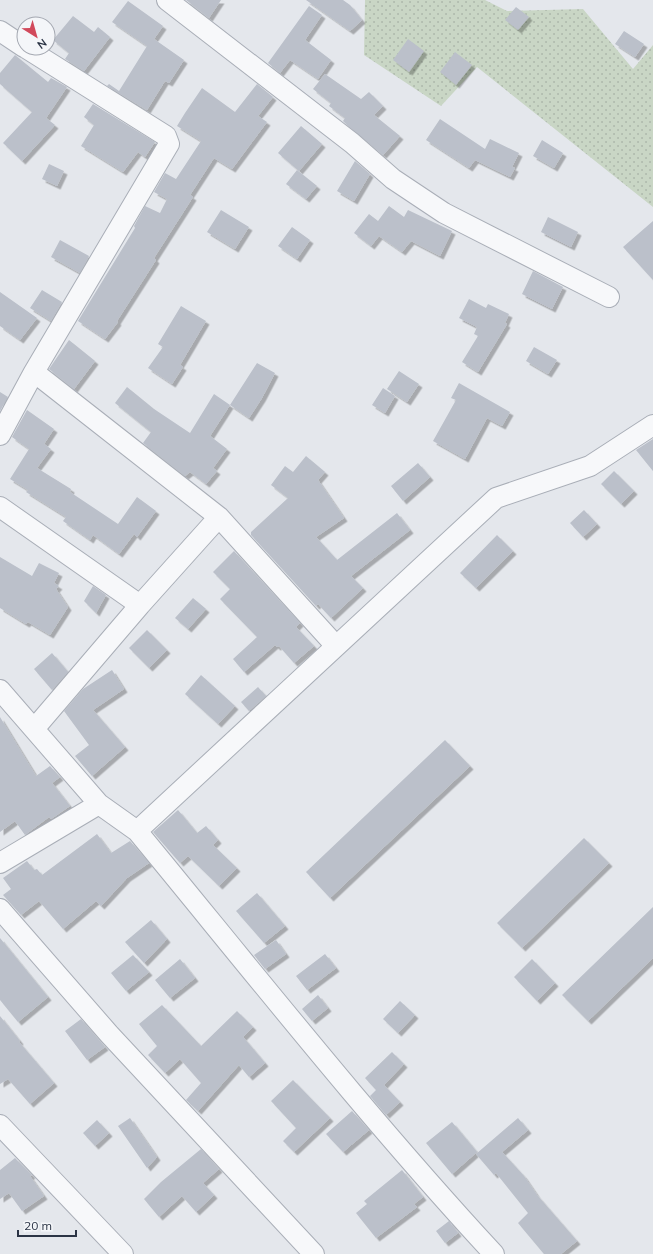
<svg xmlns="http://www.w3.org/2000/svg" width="653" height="1254" viewBox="0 0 653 1254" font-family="Mulish,sans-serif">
<defs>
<pattern id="grass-dots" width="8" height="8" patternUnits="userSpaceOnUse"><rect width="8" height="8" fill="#c9d6c5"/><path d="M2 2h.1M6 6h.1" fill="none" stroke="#adb8ab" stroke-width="1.8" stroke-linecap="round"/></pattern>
<filter id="shadow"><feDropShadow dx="3.5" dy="3.5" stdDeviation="0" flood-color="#0004"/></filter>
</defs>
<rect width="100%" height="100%" fill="#e4e7ec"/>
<path fill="url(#grass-dots)" d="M365,0H485L507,11L583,9L633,69L653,45V207L477,67L441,106L364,55Z"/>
<path fill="#bbc0ca" filter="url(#shadow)" d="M186,0H221L209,18Z
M306,0H343L350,5L362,20L350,31Z
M128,1L163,26L154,39L184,60L169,83L165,81L147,110L107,86L109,84L119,91L147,46L112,22Z
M309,6L322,15L305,40L331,60L318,79L290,60L280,73L268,63Z
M516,7L529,17L518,30L505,20Z
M73,16L94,32L98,27L110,37L84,71L65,59L69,53L53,40Z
M624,31L644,44L635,57L615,44Z
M408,39L424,51L409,72L393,60Z
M455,52L472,65L456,85L440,72Z
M15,55L48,82L51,78L67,87L46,118L55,125L22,161L3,143L32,112L0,84V73Z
M325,74L361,99L369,92L383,106L374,115L400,136L383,155L346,124L343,121L345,118L329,106L331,103L313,89Z
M257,84L273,97L258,116L267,122L232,169L214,158L190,195L193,197L154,258L156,260L117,321L118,322L105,339L78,321L135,228L134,226L145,206L160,213L167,199L154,192L165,173L176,179L201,141L177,126L185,113L202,88L235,112Z
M93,104L155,142L145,157L138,152L123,172L81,146L94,125L84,117Z
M440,119L485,149L490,139L519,153L512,167L515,168L510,177L475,160L469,168L426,140Z
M301,126L322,144L299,171L278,153Z
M542,140L563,153L554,168L533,156Z
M355,161L370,174L354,201L337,191Z
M49,164L64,171L57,186L42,179Z
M297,170L317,186L306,199L286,184Z
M389,206L404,217L408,210L452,231L440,256L411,241L402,252L379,236L371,246L354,233L369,214L378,221Z
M221,210L249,227L235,249L207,232Z
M548,217L578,232L571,247L541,232Z
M653,221V280L623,247Z
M292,227L310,240L297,259L278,246Z
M60,240L89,256L80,273L51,257Z
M533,271L563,287L552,309L522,294Z
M42,290L62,302L51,321L30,308Z
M0,292L37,318L20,340L0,326Z
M469,299L486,308L488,304L509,314L505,323L507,324L478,372L462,362L478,336L474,334L477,327L459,318Z
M181,306L206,321L180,365L183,367L172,384L148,368L163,347L158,344Z
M69,340L95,361L74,389L49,369Z
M534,347L557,360L548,374L526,361Z
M257,363L275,373L262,398L249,418L230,405Z
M399,371L419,384L407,402L387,389Z
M459,383L510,412L502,426L487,418L465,459L433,441L456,400L451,398Z
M127,387L154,409L190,433L214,394L230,405L210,436L227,449L213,468L217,471L206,484L190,472L185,476L143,443L151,432L115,403Z
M383,388L395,396L385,413L372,405Z
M0,392L8,397L0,411Z
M27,410L54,429L44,444L51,449L37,468L71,489L70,492L118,524L137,497L156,511L137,537L134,534L119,554L93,535L90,540L63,521L66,517L26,492L28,490L10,479L29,449L12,437Z
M653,439V471L636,450Z
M306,456L325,472L318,480L344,518L316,537L337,560L397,513L410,530L351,576L363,588L331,618L318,604L316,606L251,535V532L288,498L271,485L285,466L293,472Z
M418,463L430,477L403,501L391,486Z
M614,471L634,491L621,504L601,484Z
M584,510L597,524L583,537L570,523Z
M497,535L513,551L476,588L460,573Z
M234,551L300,623L296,627L314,646L294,663L279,646L277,647L275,645L244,672L233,659L257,637L220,599L230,589L213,572Z
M0,557L32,576L39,563L59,573L54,583L59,586L56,589L68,607L50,635L28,622L26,624L0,608Z
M93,586L106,595L96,613L84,601Z
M193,598L206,609L188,629L175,618Z
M147,630L167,650L149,668L129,648Z
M52,653L68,672L52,690L34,669Z
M112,670L124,689L93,710L125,747L92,776L75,756L89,745L64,711L83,689Z
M201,675L235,706L218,724L185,694Z
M258,687L266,696L249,711L241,702Z
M0,717L36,776L50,766L59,776L60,777L52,783L70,806L51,819L49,817L25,835L15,821L0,832Z
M445,740L470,766L330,898L306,872Z
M178,810L197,833L206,826L218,840L213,845L237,868L219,886L188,856L180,863L153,832Z
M97,834L111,853L130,841L149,863L127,878L101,906L96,901L63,929L39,901L21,915L3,895L11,889L3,878L27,861L34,870L37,869L42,875Z
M584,838L609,863L522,948L497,923Z
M257,893L285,926L264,943L236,911Z
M653,907V958L588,1021L562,995Z
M151,920L167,939L144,963L125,942Z
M0,938L48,997L18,1022L0,1000Z
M276,940L286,954L265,969L254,955Z
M325,954L336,968L307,990L296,976Z
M133,955L149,972L126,991L111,973Z
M180,959L195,978L170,998L155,980Z
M532,959L555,983L537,1001L514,977Z
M318,995L328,1008L312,1021L302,1009Z
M400,1001L415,1015L398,1033L383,1019Z
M162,1005L201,1046L237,1011L253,1027L243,1037L265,1063L249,1077L239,1065L198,1111L186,1100L201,1083L180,1059L165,1073L148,1055L157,1046L139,1024Z
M0,1016L20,1041L19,1042L54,1083L30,1104L8,1079L0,1084Z
M81,1019L105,1047L87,1060L65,1031Z
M392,1052L404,1064L384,1085L400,1102L386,1115L370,1096L376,1090L365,1078Z
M293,1080L330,1118L294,1152L283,1141L296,1128L271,1101Z
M352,1111L369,1130L343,1152L326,1134Z
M130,1118L157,1157L147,1168L118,1126Z
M518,1118L528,1130L502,1152L524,1176L537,1195L577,1241L561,1254H544L518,1223L528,1213L496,1173L494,1175L476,1154Z
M97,1120L109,1133L95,1146L83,1133Z
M452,1122L477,1152L452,1174L426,1143Z
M201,1149L219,1169L203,1183L214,1195L196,1212L182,1196L159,1217L144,1199L161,1182Z
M15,1158L32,1175L30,1176L44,1196L22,1211L9,1193L0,1199V1170Z
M402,1170L423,1197L414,1204L417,1207L376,1238L356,1213L367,1204L364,1201Z
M449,1221L458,1233L445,1243L436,1231Z"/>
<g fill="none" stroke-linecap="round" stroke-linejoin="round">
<g stroke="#a9aeb7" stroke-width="22">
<path id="minor" d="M167,0L352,143L393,179L444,213L609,297
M0,31L24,47
M34,372L219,517L336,646
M0,435L34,372L169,144L166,136L26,48
M0,507L140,605
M0,690L99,804L137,831C254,973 369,1119 494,1254
M34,729L140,605L219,517
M137,831L496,498L590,466L653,425
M0,863L99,804
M0,909L109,1034L314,1254
M0,1125L123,1254"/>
</g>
<use href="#minor" stroke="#f7f8fa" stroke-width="20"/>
</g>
<g transform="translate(36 36) rotate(143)"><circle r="19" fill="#f4f6f9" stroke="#a4a8b1"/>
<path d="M0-3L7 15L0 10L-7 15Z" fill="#d1495b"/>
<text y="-6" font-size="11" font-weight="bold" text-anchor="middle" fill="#2b3445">N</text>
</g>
<path d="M18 1230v6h58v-6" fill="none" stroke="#2b3445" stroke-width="2"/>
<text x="24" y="1230" font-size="12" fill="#2b3445" stroke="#f4f6f9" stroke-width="3" paint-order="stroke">20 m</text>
</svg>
